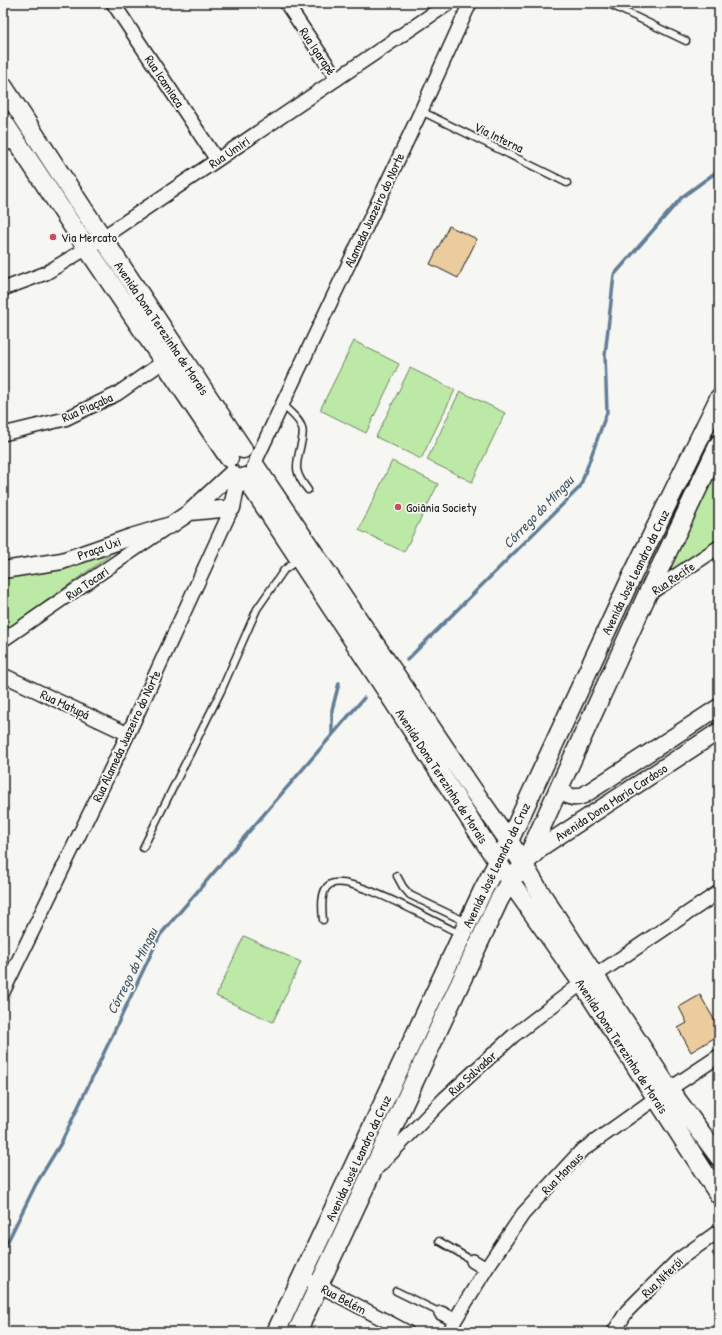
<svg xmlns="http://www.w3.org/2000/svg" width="722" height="1335" viewBox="0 0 722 1335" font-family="'Patrick Hand',sans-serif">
<rect width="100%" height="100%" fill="#f6f6f2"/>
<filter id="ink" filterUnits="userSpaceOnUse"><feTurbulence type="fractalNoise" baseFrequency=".025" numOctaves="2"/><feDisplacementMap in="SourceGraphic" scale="8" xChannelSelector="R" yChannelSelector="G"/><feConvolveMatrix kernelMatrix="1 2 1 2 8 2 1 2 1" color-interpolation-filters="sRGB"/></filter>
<g filter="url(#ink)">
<path fill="#bde9a6" stroke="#6c8261" d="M354,341L399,364L366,433L320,410Z
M410,368L455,390L421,459L376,437Z
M460,391L505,413L472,482L427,460Z
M719,457V542L664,577Z
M392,461L438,484L404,552L359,530Z
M110,555L3,632V578L17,577Z
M244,936L301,962L273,1022L216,996Z"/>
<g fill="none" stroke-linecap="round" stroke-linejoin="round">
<path stroke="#607e97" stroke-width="3.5" d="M407,660L580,487L607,412L605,355L614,275L682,197L719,170
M332,735V710L339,683
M3,1251L36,1184L61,1143L160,935L364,698"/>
</g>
<path fill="#ebcc9d" stroke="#1c1c1c" d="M449,226L477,239L458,278L430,264Z
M700,995L719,1028V1035L691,1052L678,1028L687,1023L679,1007Z
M719,1249V1264L712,1253Z"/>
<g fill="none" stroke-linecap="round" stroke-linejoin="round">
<g stroke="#1c1c1c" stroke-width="9">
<path id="service" d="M607,3L686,41
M421,111L567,183
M282,404C288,411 300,419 302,428C304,433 302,439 301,444C296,466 293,471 308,490
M143,848L221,691L257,609L284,570L299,559
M397,876L403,887L410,895L466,922
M323,920C322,910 320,891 329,885C348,871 439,925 461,934
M439,1241L473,1261
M396,1291L441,1313"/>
</g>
<g stroke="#1c1c1c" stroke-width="16">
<path id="minor" d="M113,3L217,160
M286,3L337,79
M3,145L15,140
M3,289L46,273L87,248L449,3
M3,434L65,419L117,394L163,362
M256,460L421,111L470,3
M647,595L719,547
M3,640L163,530
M3,675L128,734
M596,975L719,892
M3,992L128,734L232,508
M378,1167L444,1099L513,1036L582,983
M473,1261L486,1269
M311,1281L407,1332
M441,1313L455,1320
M450,1332L455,1320L486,1269L523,1214L580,1152L656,1098L719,1056
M614,1332L627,1311L678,1260L719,1231"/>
</g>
<g stroke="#1c1c1c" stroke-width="19">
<path id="tertiary" d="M190,512L232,508L238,477
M3,570L62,561L131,537L171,525L190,512L232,473
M559,788C568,796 572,800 584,795L719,707
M526,863L542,847L719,731"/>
</g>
<g stroke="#1c1c1c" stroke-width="21">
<path id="secondary" d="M3,86L84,210L243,449
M3,121L87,248L229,458
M256,467L473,790L509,841L538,889L669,1089L719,1157
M245,477L384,687L510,881L582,983L719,1195
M276,1332L483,890L509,841L632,576L719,398
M297,1332L499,900L510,881L524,865L647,595L719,444"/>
</g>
<use href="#service" stroke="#f6f6f2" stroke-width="6"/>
<use href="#minor" stroke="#f6f6f2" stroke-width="13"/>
<use href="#tertiary" stroke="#f6f6f2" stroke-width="16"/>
<use href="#secondary" stroke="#f6f6f2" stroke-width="18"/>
</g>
</g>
<g fill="#d1495b" stroke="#f6f6f2" stroke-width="1.5">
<circle cx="53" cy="237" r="4"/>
<circle cx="398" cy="507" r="4"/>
</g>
<g text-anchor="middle" stroke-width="3.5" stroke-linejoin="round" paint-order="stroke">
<g font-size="13" fill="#1c1c1c" stroke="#f6f6f2">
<text transform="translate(318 51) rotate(56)" y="5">Rua Igarapé</text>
<text transform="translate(165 81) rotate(56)" y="5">Rua Icamiaca</text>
<text transform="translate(499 137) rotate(26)" y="5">Via Interna</text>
<text transform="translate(229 152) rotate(-34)" y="5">Rua Umiri</text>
<text transform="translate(374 210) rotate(-65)" y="5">Alameda Juazeiro do Norte</text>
<text transform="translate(162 328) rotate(56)" y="5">Avenida Dona Terezinha de Morais</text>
<text transform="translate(87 407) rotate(-24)" y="5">Rua Piaçaba</text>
<text transform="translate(99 548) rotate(-20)" y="5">Praça Uxi</text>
<text transform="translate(635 572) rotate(-64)" y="5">Avenida José Leandro da Cruz</text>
<text transform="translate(673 578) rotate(-34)" y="5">Rua Recife</text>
<text transform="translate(87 583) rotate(-34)" y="5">Rua Tocari</text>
<text transform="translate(65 704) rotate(25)" y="5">Rua Matupá</text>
<text transform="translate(126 736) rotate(-65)" y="5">Rua Alameda Juazeiro do Norte</text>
<text transform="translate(442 776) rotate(57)" y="5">Avenida Dona Terezinha de Morais</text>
<text transform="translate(611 802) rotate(-33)" y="5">Avenida Dona Maria Cardoso</text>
<text transform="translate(496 865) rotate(-64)" y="5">Avenida José Leandro da Cruz</text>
<text transform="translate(622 1046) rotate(57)" y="5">Avenida Dona Terezinha de Morais</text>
<text transform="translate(472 1073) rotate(-42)" y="5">Rua Salvador</text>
<text transform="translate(358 1158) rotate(-65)" y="5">Avenida José Leandro da Cruz</text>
<text transform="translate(562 1173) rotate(-46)" y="5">Rua Manaus</text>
<text transform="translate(662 1277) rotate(-44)" y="5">Rua Niterói</text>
<text transform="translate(344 1299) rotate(28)" y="5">Rua Belém</text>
</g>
<g font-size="13" fill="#1c1c1c" stroke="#f6f6f2" text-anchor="start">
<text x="61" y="242">Via Mercato</text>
<text x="406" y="512">Goiânia Society</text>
</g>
<g font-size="14" font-style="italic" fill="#445564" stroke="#f6f6f2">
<text transform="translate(538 512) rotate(-46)" y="5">Córrego do Mingau</text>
<text transform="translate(132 971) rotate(-63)" y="5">Córrego do Mingau</text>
</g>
</g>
<rect width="722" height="1335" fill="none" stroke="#f6f6f2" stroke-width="16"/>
<rect x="8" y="8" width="706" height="1319" fill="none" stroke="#1c1c1c" stroke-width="1.5" filter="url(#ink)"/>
</svg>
